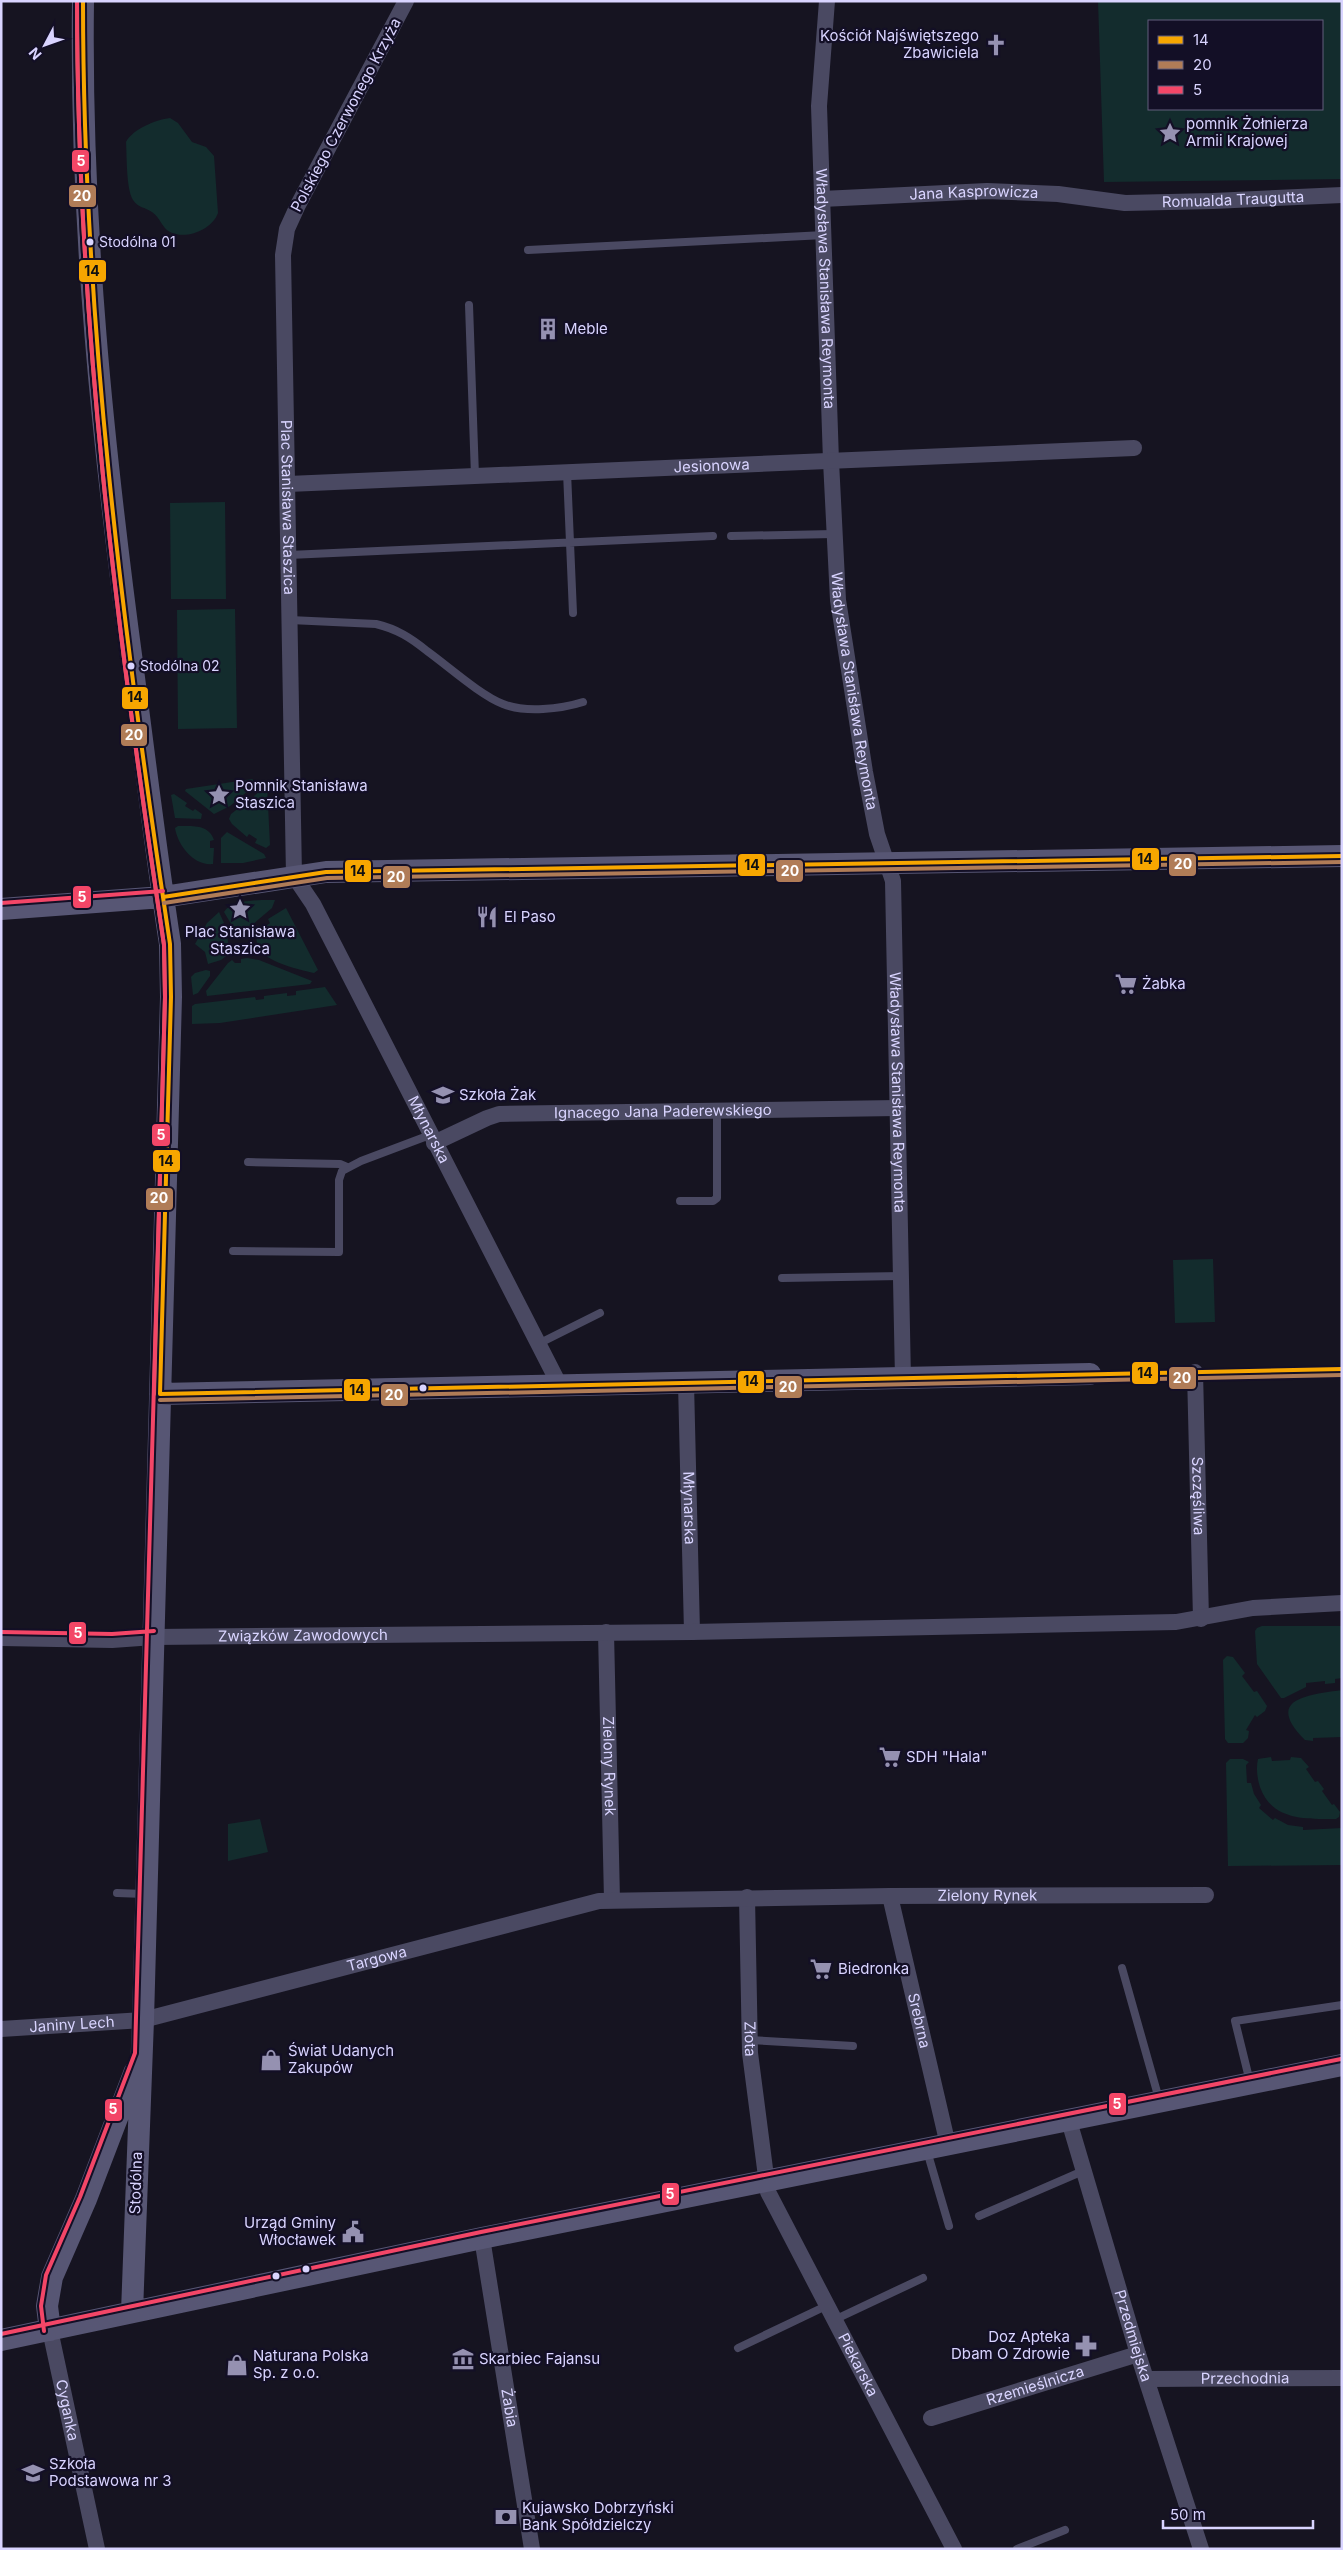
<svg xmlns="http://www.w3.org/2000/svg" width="1343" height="2550" viewBox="0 0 1343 2550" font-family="Inter,sans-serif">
<rect width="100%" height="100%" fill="#161421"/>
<path fill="#132c2d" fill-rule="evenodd" d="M1098,1H1342V179L1104,182ZM1149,21H1322V109H1149Z
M170,118L178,123L192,142L206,147L214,156L218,213C212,230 186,240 170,232C162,228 160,217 152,212C145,207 138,208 133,200C126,188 127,157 126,142C133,129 155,120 170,118Z
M225,502L226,599H171L170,503Z
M235,609L237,728L178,729L177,610Z
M252,779L256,782L255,785L230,806L214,814L185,791L186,789Z
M267,785L270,845L266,848L255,843L257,839L249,834L247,837L232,824L229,819L231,814L248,801L250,803L255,799L254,796Z
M174,794L187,803L185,806L193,811L195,809L202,814L201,819L175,818L171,795Z
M178,826C192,826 209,824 214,840L210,841V848H214L213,864C194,866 178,846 175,828Z
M227,832L264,854L266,858L243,863H221V838Z
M275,900L272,908L245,931L234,929L224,912C232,899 262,900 275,900Z
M286,908L318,970L314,973C293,968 238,957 263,925L265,927L270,923L268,919Z
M219,912L224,923L220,925L223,931L226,930L230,953L221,960L208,964L205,952L195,944L207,923Z
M247,958L259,960L312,981L310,984L207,996L206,991L228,963L232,960L235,963H241V959Z
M206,970L210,971V976L198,993L193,995L191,977L195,973Z
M325,987L337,1005L220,1023L192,1024V1006L195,1004L255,997L256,1000L264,999V996L287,993V996L296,995V991Z
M1213,1259L1215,1322L1175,1323L1173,1260Z
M1262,1626H1342V1678L1335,1679V1683L1325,1684V1681L1306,1683V1687L1284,1698H1281L1257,1664L1255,1631L1257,1628Z
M1227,1656L1233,1657L1245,1673L1242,1676L1254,1692L1257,1691L1267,1706L1265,1711L1257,1717L1255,1715L1246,1730L1249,1731L1248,1738L1243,1743H1228L1225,1739L1223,1660Z
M1342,1690V1737L1313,1738V1741L1305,1740C1264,1699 1307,1695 1342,1690Z
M1271,1757L1272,1761L1290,1760L1291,1757L1301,1758L1309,1767L1306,1769L1315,1782L1318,1781L1324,1789L1322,1791L1332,1805L1334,1804L1340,1812L1339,1817L1336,1819C1306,1819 1272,1821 1260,1787C1257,1778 1256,1768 1258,1759Z
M1230,1759H1243L1249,1762L1246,1765L1247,1783H1251L1254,1794L1261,1805L1259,1808L1273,1820L1275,1818L1288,1825L1303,1827V1830L1342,1828V1865L1228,1866L1226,1763Z
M260,1819L268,1852L228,1861V1824Z"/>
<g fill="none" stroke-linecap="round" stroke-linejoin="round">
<path stroke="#4a4962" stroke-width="8" d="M528,250L824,235
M469,305L475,476
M567,472L573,613
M731,536L834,534
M289,555L713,536
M290,620L376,624C397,629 411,638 427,651C448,666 480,695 503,704C525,713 561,709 583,702
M248,1162L340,1164L347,1167
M680,1201H713L717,1198V1110
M233,1251L339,1252V1180L342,1171L361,1161L430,1135
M782,1278L902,1276
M538,1344L600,1313
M117,1893L144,1894
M1122,1968L1159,2099
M749,2040L853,2046
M1250,2082L1235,2021L1342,2005
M927,2151L949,2226
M979,2216L1083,2171
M834,2320L923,2278
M738,2348L826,2306
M1017,2549L1065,2530"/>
<g stroke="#4a4962" stroke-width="16">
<path id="s1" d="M406,1L298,205L287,229L283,255L294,876L313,904L560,1386"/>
<path id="s2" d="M827,1L819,106L831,461L838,600L865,772L877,834L893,881L903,1379"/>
<path id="s3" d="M822,199L987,191L1058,194L1125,203L1213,201L1342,195"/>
<path id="s4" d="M288,484L1134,448"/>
<path id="s5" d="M434,1143L487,1118L499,1114L898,1108"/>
<path id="s6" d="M1195,1372L1201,1619"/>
<path id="s7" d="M686,1383L692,1632"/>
<path id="s8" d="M606,1632L612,1900"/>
<path id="s9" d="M1,1638L112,1640L154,1637L692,1632L1176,1622L1253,1608L1342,1603"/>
<path id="s10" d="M890,1896L948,2145"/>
<path id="s11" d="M747,1897L750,2053L768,2192L954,2549"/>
<path id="s12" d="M1,2029L143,2020L599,1901L890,1896L1206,1895"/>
<path id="s13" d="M1069,2121L1138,2354L1201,2549"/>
<path id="s14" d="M482,2238L532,2549"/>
<path id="s15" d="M50,2330L97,2549"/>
<path id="s16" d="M1147,2379L1342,2378"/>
<path id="s17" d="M931,2418L1138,2354"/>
</g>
<path stroke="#575674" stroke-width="22" d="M83,1C80,226 103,448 133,670C145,762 156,853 170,944L171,997L143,2020L132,2312
M1,909L163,897L326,872L1342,856
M160,1394L1090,1374
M50,2330L47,2306L52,2277L86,2199L135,2071
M1,2340L482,2238L1342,2065"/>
<g stroke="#130f26" stroke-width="8">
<path id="bus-1" d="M83,1C83,317 123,632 170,944L171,997L160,1394
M163,897L326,872L1342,856
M160,1394L1342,1369"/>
</g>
<g stroke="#130f26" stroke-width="8">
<path id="bus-2" d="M77,1C77,318 117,632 164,945L165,997L154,1394
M164,903L327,878L1342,862
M160,1400L1342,1375"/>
</g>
<g stroke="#130f26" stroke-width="8">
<path id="bus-3" d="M1,903L163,891
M1,1632L112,1634L154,1631
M44,2331L41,2306L46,2275L80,2197L135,2053L165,997L164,945C117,632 77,318 77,1
M1,2334L481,2232L1341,2059"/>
</g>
<use href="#bus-1" stroke="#f7a600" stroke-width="4"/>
<use href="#bus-2" stroke="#b07c57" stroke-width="4"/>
<use href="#bus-3" stroke="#f34667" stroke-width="4"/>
</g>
<defs>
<g id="church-bare" transform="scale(1.725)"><path d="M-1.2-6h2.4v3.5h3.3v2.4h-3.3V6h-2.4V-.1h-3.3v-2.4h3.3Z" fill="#9591b1" stroke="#130f26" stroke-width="2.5" paint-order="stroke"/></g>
<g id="sight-bare" transform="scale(1.725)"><path d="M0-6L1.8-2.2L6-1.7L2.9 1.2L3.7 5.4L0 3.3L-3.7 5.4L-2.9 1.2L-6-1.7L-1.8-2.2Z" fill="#9591b1" stroke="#130f26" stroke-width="2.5" paint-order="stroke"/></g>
<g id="building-bare" transform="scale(1.725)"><path d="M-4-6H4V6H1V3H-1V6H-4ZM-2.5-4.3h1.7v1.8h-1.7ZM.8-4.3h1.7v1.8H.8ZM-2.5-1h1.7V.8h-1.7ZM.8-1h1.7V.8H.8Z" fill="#9591b1" stroke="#130f26" stroke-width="2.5" paint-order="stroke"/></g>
<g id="restaurant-bare" transform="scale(1.725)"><path d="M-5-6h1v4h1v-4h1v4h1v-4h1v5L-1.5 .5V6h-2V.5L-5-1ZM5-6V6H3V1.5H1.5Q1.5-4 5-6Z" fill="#9591b1" stroke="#130f26" stroke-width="2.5" paint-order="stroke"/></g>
<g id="supermarket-bare" transform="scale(1.725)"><path d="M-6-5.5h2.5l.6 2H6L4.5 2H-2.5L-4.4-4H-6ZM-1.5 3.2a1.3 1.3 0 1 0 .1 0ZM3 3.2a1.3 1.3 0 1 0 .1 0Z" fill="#9591b1" stroke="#130f26" stroke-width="2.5" paint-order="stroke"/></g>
<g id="school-bare" transform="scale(1.725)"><path d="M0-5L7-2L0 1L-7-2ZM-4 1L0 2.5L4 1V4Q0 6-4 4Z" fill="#9591b1" stroke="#130f26" stroke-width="2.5" paint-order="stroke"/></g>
<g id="shop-bare" transform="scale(1.725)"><path d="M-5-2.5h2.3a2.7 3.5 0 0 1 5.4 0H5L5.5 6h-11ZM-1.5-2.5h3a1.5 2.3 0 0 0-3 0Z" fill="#9591b1" stroke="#130f26" stroke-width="2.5" paint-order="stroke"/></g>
<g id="civic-bare" transform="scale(1.725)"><path d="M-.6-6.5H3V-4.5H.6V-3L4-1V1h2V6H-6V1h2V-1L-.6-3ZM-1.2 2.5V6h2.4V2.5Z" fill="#9591b1" stroke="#130f26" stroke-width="2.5" paint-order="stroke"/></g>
<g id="pharmacy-bare" transform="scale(1.725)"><path d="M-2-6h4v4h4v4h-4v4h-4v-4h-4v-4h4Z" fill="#9591b1" stroke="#130f26" stroke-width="2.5" paint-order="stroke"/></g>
<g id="museum-bare" transform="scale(1.725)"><path d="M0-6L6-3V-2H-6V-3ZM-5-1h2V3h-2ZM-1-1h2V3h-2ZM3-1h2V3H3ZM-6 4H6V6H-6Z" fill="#9591b1" stroke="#130f26" stroke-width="2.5" paint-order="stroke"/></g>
<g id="bank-bare" transform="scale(1.725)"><path d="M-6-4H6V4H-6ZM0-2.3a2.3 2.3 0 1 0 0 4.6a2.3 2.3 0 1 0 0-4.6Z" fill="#9591b1" stroke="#130f26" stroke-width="2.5" paint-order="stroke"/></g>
</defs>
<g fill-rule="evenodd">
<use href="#church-bare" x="996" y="45"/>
<use href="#sight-bare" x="1170" y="133"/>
<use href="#building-bare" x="548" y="329"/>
<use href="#sight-bare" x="219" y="795"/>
<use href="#sight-bare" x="240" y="909"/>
<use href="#restaurant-bare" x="487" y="917"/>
<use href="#supermarket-bare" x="1126" y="984"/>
<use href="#school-bare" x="443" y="1095"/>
<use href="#supermarket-bare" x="890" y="1757"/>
<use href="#supermarket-bare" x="821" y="1969"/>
<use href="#shop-bare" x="271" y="2060"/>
<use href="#civic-bare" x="353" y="2232"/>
<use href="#pharmacy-bare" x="1086" y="2346"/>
<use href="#museum-bare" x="463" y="2359"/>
<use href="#shop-bare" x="237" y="2365"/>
<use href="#school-bare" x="33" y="2473"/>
<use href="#bank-bare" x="506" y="2517"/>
</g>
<g fill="#d9d4ff" stroke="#130f26" stroke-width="2">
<circle cx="90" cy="242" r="4.5"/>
<circle cx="131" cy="666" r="4.5"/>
<circle cx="423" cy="1388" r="4.5"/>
<circle cx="306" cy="2269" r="4.5"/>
<circle cx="276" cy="2276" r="4.5"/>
</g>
<g text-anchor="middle" stroke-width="4.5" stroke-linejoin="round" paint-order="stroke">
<g font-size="14" fill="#d9d4ff" stroke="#130f26" text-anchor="start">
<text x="99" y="247">Stodólna 01</text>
<text x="140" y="671">Stodólna 02</text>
</g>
<g font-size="15" fill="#d9d4ff" stroke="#130f26" text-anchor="start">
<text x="979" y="41" text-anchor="end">Kościół Najświętszego<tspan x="979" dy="17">Zbawiciela</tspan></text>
<text x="1186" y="129">pomnik Żołnierza<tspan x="1186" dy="17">Armii Krajowej</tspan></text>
<text x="564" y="334">Meble</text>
<text x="235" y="791">Pomnik Stanisława<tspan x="235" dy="17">Staszica</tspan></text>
<text x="504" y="922">El Paso</text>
<text x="240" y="937" text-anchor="middle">Plac Stanisława<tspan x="240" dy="17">Staszica</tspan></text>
<text x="1142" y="989">Żabka</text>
<text x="459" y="1100">Szkoła Żak</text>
<text x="906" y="1762">SDH "Hala"</text>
<text x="838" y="1974">Biedronka</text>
<text x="288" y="2056">Świat Udanych<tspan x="288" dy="17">Zakupów</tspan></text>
<text x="336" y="2228" text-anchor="end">Urząd Gminy<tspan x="336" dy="17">Włocławek</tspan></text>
<text x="1070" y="2342" text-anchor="end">Doz Apteka<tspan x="1070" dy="17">Dbam O Zdrowie</tspan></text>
<text x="253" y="2361">Naturana Polska<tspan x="253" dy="17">Sp. z o.o.</tspan></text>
<text x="479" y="2364">Skarbiec Fajansu</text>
<text x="49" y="2469">Szkoła<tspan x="49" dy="17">Podstawowa nr 3</tspan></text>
<text x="522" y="2513">Kujawsko Dobrzyński<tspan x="522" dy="17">Bank Spółdzielczy</tspan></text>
</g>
<g font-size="15" fill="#d9d4ff" stroke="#130f26">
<text transform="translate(346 115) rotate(-62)" y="5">Polskiego Czerwonego Krzyża</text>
<text dy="5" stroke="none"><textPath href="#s3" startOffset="152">Jana Kasprowicza</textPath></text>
<text dy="5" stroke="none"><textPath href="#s3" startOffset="412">Romualda Traugutta</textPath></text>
<text dy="5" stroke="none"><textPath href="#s2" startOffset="288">Władysława Stanisława Reymonta</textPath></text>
<text dy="5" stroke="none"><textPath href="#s4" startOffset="424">Jesionowa</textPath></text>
<text dy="5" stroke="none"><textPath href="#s1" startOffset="536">Plac Stanisława Staszica</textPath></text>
<text dy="5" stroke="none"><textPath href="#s2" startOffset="692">Władysława Stanisława Reymonta</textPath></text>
<text dy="5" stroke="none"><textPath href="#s2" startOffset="1098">Władysława Stanisława Reymonta</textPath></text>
<text dy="5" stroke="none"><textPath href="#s5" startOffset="235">Ignacego Jana Paderewskiego</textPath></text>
<text dy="5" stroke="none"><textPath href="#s1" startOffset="1192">Młynarska</textPath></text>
<text dy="5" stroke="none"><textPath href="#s6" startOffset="124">Szczęśliwa</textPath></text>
<text dy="5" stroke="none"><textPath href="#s7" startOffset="125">Młynarska</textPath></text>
<text dy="5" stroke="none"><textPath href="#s9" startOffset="302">Związków Zawodowych</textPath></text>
<text dy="5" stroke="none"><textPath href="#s8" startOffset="134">Zielony Rynek</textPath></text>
<text dy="5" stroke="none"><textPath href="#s12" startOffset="1002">Zielony Rynek</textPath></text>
<text dy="5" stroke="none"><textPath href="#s12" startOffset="384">Targowa</textPath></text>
<text dy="5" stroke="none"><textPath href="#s10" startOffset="128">Srebrna</textPath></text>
<text dy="5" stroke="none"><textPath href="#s12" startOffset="71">Janiny Lech</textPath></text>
<text dy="5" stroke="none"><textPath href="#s11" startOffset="142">Złota</textPath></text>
<text transform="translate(136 2183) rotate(-88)" y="5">Stodólna</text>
<text dy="5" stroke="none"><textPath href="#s13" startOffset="224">Przedmiejska</textPath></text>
<text dy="5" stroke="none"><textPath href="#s11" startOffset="491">Piekarska</textPath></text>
<text dy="5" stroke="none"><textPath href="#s16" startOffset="98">Przechodnia</textPath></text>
<text dy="5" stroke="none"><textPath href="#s17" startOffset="109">Rzemieślnicza</textPath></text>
<text dy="5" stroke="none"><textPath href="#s14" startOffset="172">Żabia</textPath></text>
<text dy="5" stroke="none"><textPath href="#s15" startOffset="82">Cyganka</textPath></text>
</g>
</g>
<g stroke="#130f26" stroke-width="2">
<rect x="71" y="149" width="19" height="24" rx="5" fill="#f34667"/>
<rect x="68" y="184" width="29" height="24" rx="5" fill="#b07c57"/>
<rect x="78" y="259" width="29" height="24" rx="5" fill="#f7a600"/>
<rect x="121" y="686" width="28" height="24" rx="5" fill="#f7a600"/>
<rect x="120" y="723" width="28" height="24" rx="5" fill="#b07c57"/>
<rect x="1131" y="847" width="29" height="24" rx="5" fill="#f7a600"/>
<rect x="1168" y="853" width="29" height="24" rx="5" fill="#b07c57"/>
<rect x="737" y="853" width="29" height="24" rx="5" fill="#f7a600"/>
<rect x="775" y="859" width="29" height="24" rx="5" fill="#b07c57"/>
<rect x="344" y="859" width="28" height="24" rx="5" fill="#f7a600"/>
<rect x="382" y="865" width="29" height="24" rx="5" fill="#b07c57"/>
<rect x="72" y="885" width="20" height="24" rx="5" fill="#f34667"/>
<rect x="151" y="1123" width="20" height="24" rx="5" fill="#f34667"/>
<rect x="152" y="1149" width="29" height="24" rx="5" fill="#f7a600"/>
<rect x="145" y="1187" width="29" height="24" rx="5" fill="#b07c57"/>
<rect x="1131" y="1361" width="28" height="24" rx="5" fill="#f7a600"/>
<rect x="1168" y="1366" width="29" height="24" rx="5" fill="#b07c57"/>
<rect x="737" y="1370" width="28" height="24" rx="5" fill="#f7a600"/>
<rect x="774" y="1375" width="29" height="24" rx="5" fill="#b07c57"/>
<rect x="343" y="1378" width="28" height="24" rx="5" fill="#f7a600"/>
<rect x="380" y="1383" width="29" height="24" rx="5" fill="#b07c57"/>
<rect x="68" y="1621" width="19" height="24" rx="5" fill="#f34667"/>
<rect x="1108" y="2092" width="19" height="24" rx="5" fill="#f34667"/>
<rect x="104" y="2098" width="19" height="24" rx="5" fill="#f34667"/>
<rect x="661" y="2182" width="19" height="24" rx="5" fill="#f34667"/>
</g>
<g font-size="14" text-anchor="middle" font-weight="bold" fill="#fff">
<text x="81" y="166">5</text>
<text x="82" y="201">20</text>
<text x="134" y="740">20</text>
<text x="1183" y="869">20</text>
<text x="790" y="876">20</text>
<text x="396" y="882">20</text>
<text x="82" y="902">5</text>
<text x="161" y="1140">5</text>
<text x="159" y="1203">20</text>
<text x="1182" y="1383">20</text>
<text x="788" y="1392">20</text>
<text x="394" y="1400">20</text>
<text x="78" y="1638">5</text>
<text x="1117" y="2109">5</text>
<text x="113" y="2114">5</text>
<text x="670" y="2199">5</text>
</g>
<g font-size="14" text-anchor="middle" font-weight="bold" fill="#111">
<text x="92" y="276">14</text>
<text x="135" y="702">14</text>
<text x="1145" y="864">14</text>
<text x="752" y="870">14</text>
<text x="358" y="876">14</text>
<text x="166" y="1166">14</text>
<text x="1145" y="1378">14</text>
<text x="751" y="1386">14</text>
<text x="357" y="1395">14</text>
</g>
<rect width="1343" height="2550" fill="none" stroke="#d9d4ff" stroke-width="5"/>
<rect x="1148" y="20" width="175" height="90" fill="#130f26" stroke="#625e7d"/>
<rect x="1158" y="36" width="25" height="8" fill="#f7a600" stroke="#625e7d"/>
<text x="1193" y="45" font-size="15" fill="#d9d4ff">14</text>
<rect x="1158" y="61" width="25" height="8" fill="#b07c57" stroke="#625e7d"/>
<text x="1193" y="70" font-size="15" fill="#d9d4ff">20</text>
<rect x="1158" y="86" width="25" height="8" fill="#f34667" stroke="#625e7d"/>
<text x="1193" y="95" font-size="15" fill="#d9d4ff">5</text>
<g transform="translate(45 45) rotate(229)" stroke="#130f26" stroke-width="4" paint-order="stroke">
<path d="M0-4L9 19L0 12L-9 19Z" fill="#d9d4ff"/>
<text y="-8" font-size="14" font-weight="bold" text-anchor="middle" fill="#d9d4ff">N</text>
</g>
<path d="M1163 2520v8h150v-8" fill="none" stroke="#d9d4ff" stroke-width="2.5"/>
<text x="1170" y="2520" font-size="15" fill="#d9d4ff" stroke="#130f26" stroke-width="4" paint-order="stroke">50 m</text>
</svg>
